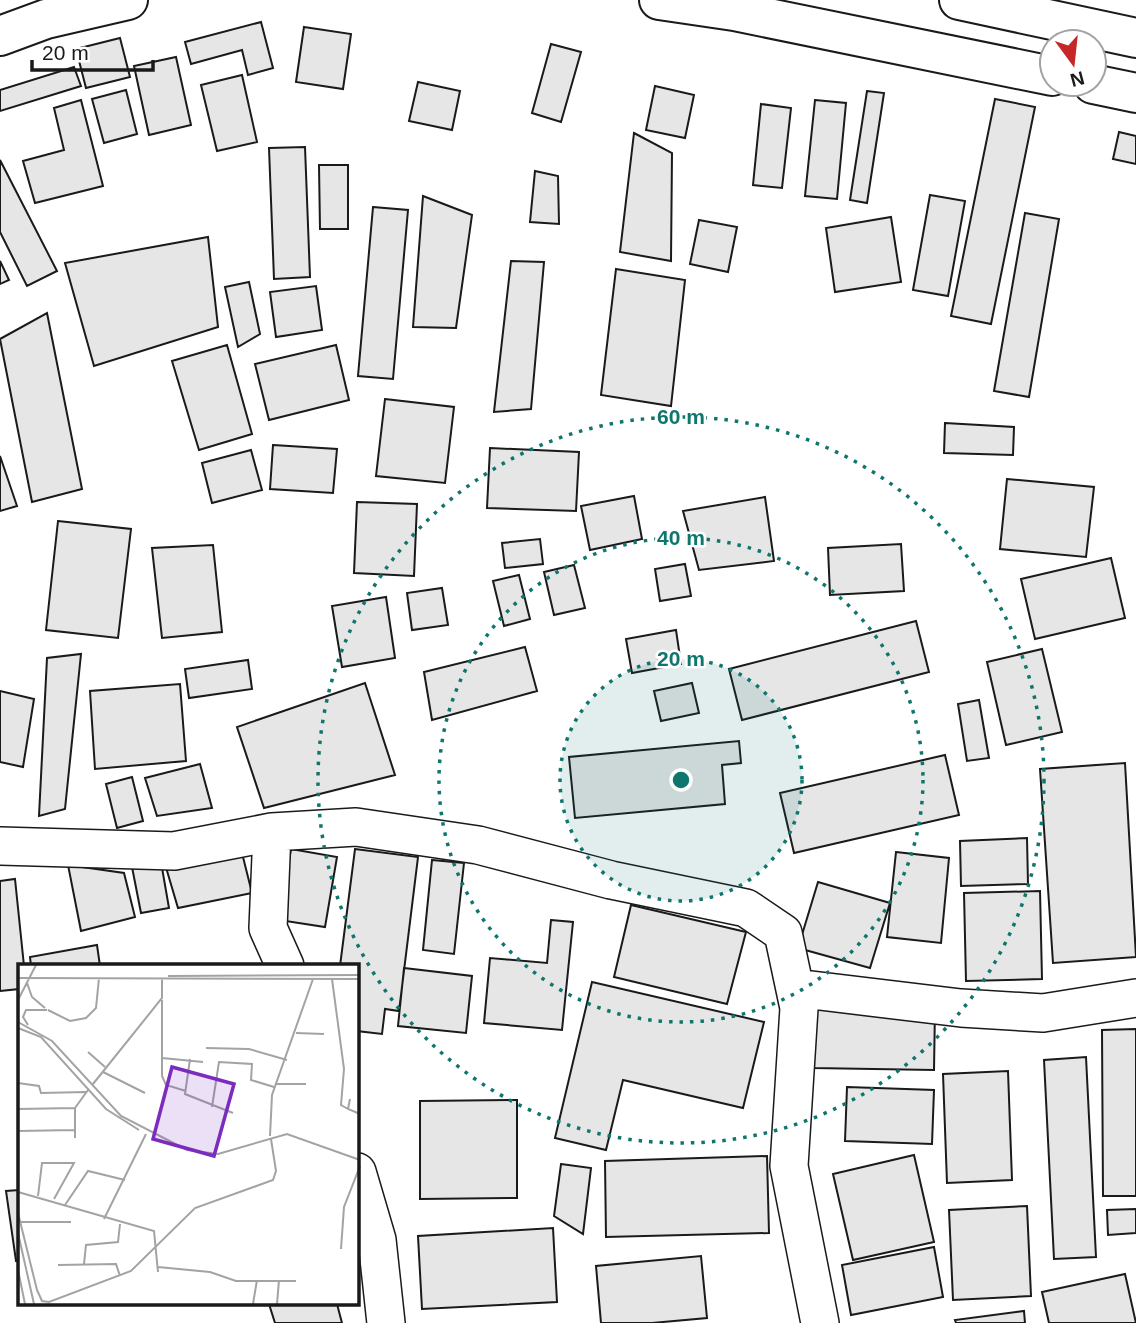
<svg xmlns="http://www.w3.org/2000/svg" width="1136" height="1323" viewBox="0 0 1136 1323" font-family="Helvetica,sans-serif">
<rect width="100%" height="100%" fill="#fff"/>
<path fill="#e6e6e6" stroke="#1a1a1a" stroke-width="2" d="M261,22L273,68L248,75L242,50L191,64L185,42Z
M304,27L351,34L343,89L296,82Z
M120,38L130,77L86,88L76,49Z
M551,44L581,52L561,122L532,113Z
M176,57L191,125L149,135L134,66Z
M74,67L81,86L0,111V90Z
M242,75L257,142L217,151L201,85Z
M418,82L460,91L452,130L409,121Z
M655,86L694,95L685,138L646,130Z
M126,90L137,134L104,143L92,99Z
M867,91L884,93L867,203L850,200Z
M995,99L1035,107L991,324L951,316Z
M81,100L103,186L35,203L23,161L64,150L54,108Z
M815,100L846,103L837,199L805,196Z
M761,104L791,108L782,188L753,185Z
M1119,132L1136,136V164L1113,159Z
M634,133L672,153L671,261L620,252Z
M305,147L310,277L274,279L269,148Z
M0,160L57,271L27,286L0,232Z
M319,165H348V229H320Z
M535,171L558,176L559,224L530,222Z
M930,195L965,201L948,296L913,290Z
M423,196L472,215L456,328L413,327Z
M373,207L408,210L393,379L358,376Z
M1025,213L1059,219L1029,397L994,391Z
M891,217L901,282L835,292L826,228Z
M699,220L737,227L728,272L690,264Z
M208,237L218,327L94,366L65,263Z
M0,261L9,280L0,284Z
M511,261L544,262L531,409L494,412Z
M616,269L685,280L671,406L601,395Z
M249,282L260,334L238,347L225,287Z
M316,286L322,330L276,337L270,292Z
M47,313L82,489L32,502L0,339Z
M227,345L252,434L199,450L172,361Z
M336,345L349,400L269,420L255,364Z
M385,399L454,407L445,483L376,476Z
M945,423L1014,427L1013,455L944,453Z
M273,445L337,449L333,493L270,489Z
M490,448L579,452L576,511L487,508Z
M251,450L262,490L212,503L202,463Z
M0,456L17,506L0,511Z
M1007,479L1094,487L1086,557L1000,549Z
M634,496L642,539L590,550L581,506Z
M765,497L774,561L699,570L683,511Z
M357,502L417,504L414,576L354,573Z
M58,521L131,529L118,638L46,630Z
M540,539L543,564L505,568L502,543Z
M901,544L904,591L830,595L828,548Z
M213,545L222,632L162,638L152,548Z
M1111,558L1125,618L1035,639L1021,579Z
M685,564L691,596L660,601L655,569Z
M574,565L585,608L554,615L544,572Z
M519,575L530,619L504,626L493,581Z
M442,588L448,625L412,630L407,593Z
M386,597L395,658L342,667L332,606Z
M916,621L929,672L742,720L729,669Z
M676,630L681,664L632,673L626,639Z
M525,647L537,691L432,720L424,672Z
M1042,649L1062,732L1006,745L987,662Z
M81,654L65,809L39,816L47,658Z
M248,660L252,689L189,698L185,669Z
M365,683L395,775L264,808L237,727Z
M692,683L699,713L661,721L654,691Z
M180,684L186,761L95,769L90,691Z
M0,691L34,699L23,767L0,762Z
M979,700L989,758L967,761L958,704Z
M739,741L741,763L722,765L725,804L575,818L569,757Z
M945,755L959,815L794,853L780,793Z
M1125,763L1136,957L1053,963L1040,769Z
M200,764L212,808L157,816L145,778Z
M132,777L143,821L117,828L106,784Z
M1027,838L1028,884L961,886L960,841Z
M241,849L252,893L178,908L165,864Z
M291,849L337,857L325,927L279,920Z
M355,849L418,857L399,1011L385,1009L382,1034L357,1031V966H340Z
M896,852L949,858L941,943L887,937Z
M432,860L464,863L454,954L423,950Z
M161,862L169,908L141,913L132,867Z
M68,865L124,873L135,917L81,931Z
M15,879L24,966H19V989L0,991V881Z
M818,882L890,903L870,968L798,948Z
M1040,891L1042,979L966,981L964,893Z
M631,905L746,932L727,1004L614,977Z
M551,920L573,922L562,1030L484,1023L490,958L547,963Z
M97,945L100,966H31L30,957Z
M404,968L472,976L466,1033L398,1026Z
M592,982L764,1022L743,1108L623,1080L606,1150L555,1138Z
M814,1007L935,1008L934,1070L813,1068Z
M1136,1029V1196H1103L1102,1030Z
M1086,1057L1096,1257L1054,1259L1044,1060Z
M1008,1071L1012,1180L947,1183L943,1074Z
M847,1087L934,1090L932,1144L845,1141Z
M517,1100V1198L420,1199V1101Z
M914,1155L934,1242L853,1260L833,1174Z
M767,1156L769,1233L606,1237L605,1161Z
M561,1164L591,1168L583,1234L554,1216Z
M19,1190V1260L16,1261L6,1191Z
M1027,1206L1031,1296L953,1300L949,1210Z
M1136,1209V1233L1108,1235L1107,1210Z
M553,1228L557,1302L422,1309L418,1236Z
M934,1247L943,1297L851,1315L842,1265Z
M701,1256L707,1318L652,1323H601L596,1266Z
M1125,1274L1136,1323H1049L1042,1292Z
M269,1304H337L342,1323H275Z
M1024,1311L1025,1323H956L955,1320Z"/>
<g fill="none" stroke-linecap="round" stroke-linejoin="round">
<g stroke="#1a1a1a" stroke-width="40">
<path id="minor" d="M272,832L268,928L285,966
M0,846L174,851L272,832L356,827L478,845L611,880L746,908L783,933L799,1008L789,1166L820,1323
M795,988L961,1008L1043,1013L1136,998
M357,1172L377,1240L386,1323"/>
</g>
<g stroke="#1a1a1a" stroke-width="42">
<path id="secondary" d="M659,0L734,11L1052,76
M959,0L1136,38
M0,36L46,19L128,0
M1093,84L1136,93"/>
</g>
<use href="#minor" stroke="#fff" stroke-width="37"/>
<use href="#secondary" stroke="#fff" stroke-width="38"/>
</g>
<circle cx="681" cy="780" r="121" fill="#0f766e" fill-opacity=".12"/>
<g fill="none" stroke="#0f766e" stroke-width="3.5" stroke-dasharray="3.5 7">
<circle cx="681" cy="780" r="121"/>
<circle cx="681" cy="780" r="242"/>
<circle cx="681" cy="780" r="363"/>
</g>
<g transform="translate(18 964)">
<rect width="341" height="341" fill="#fff"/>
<path fill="none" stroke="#a3a3a3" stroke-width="2" d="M150,12L342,11M0,14L342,15M314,15L326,105L323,141L330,145M9,19L14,33L27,44M0,36L18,1M144,36V112L148,121L168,127M30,46L52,57L68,54L78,44L81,14M0,58L34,77L103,152L169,186L200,190L269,170L342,196M10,61L5,53L8,46H29M0,64L23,73L88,145L121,166M278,69L306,70M188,84L231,85L269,96M70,88L87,103M144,94L185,98M172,95L167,130L215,149M85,108L127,129M0,119L21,122L23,129L68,128M75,120L144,34V14M257,120H288M332,135L330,145L342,150M194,143L201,98L234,100L233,116L256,123M0,145L57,144M0,167L57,166M252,172L254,131L295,15M57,174V144L70,126M0,228L136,267L140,308M20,232L24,199H56L36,235M47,241L70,207L107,216M0,249L19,326L24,337L31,338L113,307L177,244L255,216L258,207L253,175M86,255L128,170M2,258H53M0,269L16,340M323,285L326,243L342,202M66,300L68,281L100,278L102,260M40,301L98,300L102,312M140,303L192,308L218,317H278M0,306L7,340M235,340L239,316M259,340L261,316"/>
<path fill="#7b2cbf" fill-opacity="0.15" stroke="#7b2cbf" stroke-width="3.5" d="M154,103L216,120L196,192L135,175Z"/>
<rect width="341" height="341" fill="none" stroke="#1a1a1a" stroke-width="3.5"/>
</g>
<circle cx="681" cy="780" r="10" fill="#0f766e" stroke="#fff" stroke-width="3.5"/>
<g font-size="21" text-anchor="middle" font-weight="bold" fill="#0f766e" stroke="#fff" stroke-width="5" stroke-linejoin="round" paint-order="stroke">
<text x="681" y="424">60 m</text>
<text x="681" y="545">40 m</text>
<text x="681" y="666">20 m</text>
</g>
<g transform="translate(1073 63) rotate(165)"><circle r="33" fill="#ffffff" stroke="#a3a3a3" stroke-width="2"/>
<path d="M0-5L12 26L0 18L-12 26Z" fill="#c62828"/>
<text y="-10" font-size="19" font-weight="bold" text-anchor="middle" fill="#1a1a1a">N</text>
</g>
<path d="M32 60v10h121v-10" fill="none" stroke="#1a1a1a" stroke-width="3.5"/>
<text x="42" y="60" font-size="21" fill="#1a1a1a" stroke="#ffffff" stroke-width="5" paint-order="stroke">20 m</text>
</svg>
